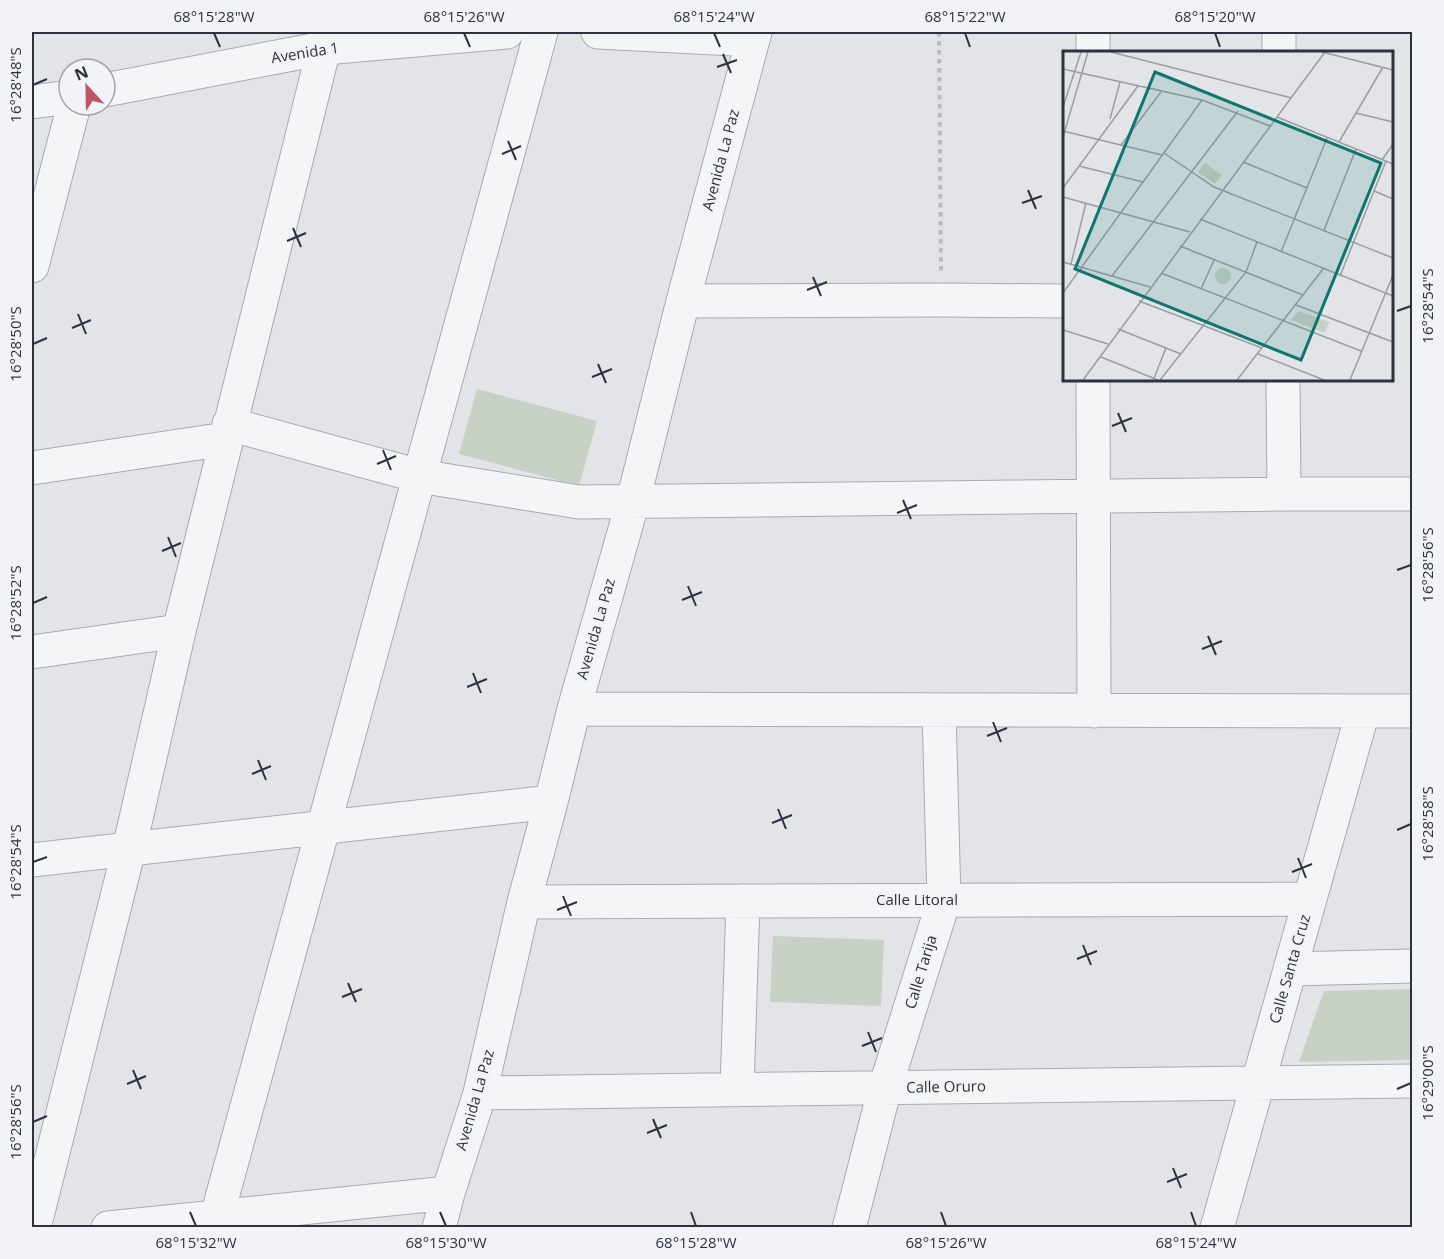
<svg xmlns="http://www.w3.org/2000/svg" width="1444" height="1259" viewBox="0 0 1444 1259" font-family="'Open Sans',sans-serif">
<rect width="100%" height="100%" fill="#e2e4e8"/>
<path fill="#c7d1c4" d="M477,389L597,421L579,486L459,454Z
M773,936L884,940L881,1006L770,1002Z
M1412,989V1060L1299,1062L1324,991Z"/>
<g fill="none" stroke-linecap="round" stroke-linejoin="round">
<g stroke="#a8abb2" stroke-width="35">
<path id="minor" d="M598,32L753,40
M1093,32V52
M1279,32V52
M105,90L324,48L507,32
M32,102L69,97
M32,266L74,105
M683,301L941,300L1064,301
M1093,380L1094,711
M1283,380L1284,494
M229,424L419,476L579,502L1284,494H1412
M32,468L226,439
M32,652L179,631
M574,709L1412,711
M32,860L551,802
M524,902L1310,899
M1290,969L1412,966
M737,1090L743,901
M480,1093L1412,1081
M217,1216L541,32
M34,1228L129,849L179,631L324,48
M108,1228L448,1193
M439,1228L448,1193L480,1093L524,902L551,802L574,709L633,501L683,301L755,32
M849,1228L885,1088L944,900L939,710
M1217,1228L1363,711"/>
</g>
<path stroke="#b8bbc0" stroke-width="4" stroke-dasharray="4.5 4.5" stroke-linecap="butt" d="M939,32L941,271"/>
<use href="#minor" stroke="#f4f5f7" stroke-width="33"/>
</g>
<path fill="none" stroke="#2c333e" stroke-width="2" d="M214,33L220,47M464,33L470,47M714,33L720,47M965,33L970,47M1215,33L1220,47M723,54L731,73M717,67L737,60M33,85L47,79M508,141L516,160M502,154L521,146M1028,190L1036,209M1022,203L1042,196M293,228L301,247M287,241L306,233M813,277L821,296M807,290L827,282M1397,311L1411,306M78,314L86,334M72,328L91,320M33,344L47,338M598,364L606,383M592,377L612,369M1118,413L1126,432M1112,426L1132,418M383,450L391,470M377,464L396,456M903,500L911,519M897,513L917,505M168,537L176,557M162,551L181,543M1397,570L1411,565M688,586L696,606M682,600L702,592M33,603L47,597M1208,636L1216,655M1202,649L1222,641M473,673L481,693M467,687L487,679M993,722L1001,742M987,736L1007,728M258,760L266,780M252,774L271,766M778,809L786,829M772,823L792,815M1397,830L1411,824M1298,858L1306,878M33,862L47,857M1292,872L1312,864M563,896L571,916M557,910L577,902M1083,945L1091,965M1077,959L1097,951M348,983L356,1002M342,997L362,989M868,1032L876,1052M862,1046L882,1038M133,1070L141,1089M127,1084L146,1076M1397,1089L1411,1083M653,1119L661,1138M33,1122L47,1116M647,1133L667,1125M1173,1168L1181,1188M1167,1182L1187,1174M190,1212L196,1226M440,1212L446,1226M691,1212L696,1226M941,1212L946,1226M1191,1212L1196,1226"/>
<g text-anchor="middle" stroke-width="5" stroke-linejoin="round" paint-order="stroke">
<g font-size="15" fill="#2c333e" stroke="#f1f3f6">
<text transform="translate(305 53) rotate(-9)" y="5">Avenida 1</text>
<text transform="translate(721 160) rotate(-75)" y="5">Avenida La Paz</text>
<text transform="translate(596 629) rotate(-74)" y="5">Avenida La Paz</text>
<text x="917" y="905">Calle Litoral</text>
<text transform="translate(1290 969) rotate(-74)" y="5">Calle Santa Cruz</text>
<text transform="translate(921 972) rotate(-73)" y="5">Calle Tarija</text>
<text transform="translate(946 1087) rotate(-1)" y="5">Calle Oruro</text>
<text transform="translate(475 1100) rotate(-74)" y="5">Avenida La Paz</text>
</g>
</g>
<g transform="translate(1063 51)">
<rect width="330" height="330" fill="#e2e4e8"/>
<path d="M142,112L159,124L152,133L135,121ZM152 225a8 8 0 1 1 16 0a8 8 0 1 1-16 0ZM236,260L266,271L262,282L228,269Z" fill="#c7d1c4"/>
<path fill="none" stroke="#999da4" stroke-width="1.5" d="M48,1L229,47M259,1L330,19M0,18L139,49L207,75M0,56L18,1M293,62L330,71M214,66L330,113M47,68L57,31M0,80L99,104M0,86L25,1M276,91L320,16M58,94L98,41M101,102L151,136L330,207M319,109L330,93M180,111L244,137M16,115L80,131M0,137L75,35M311,140L330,148M0,146L127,181M137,168L330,245M261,179L293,98M117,195L240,244M218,201L264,87M0,211L87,236M8,213L23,152M98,222L298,300M49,225L175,60M277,225L323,110M138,238L151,209M0,242L139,49M76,250L199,297M233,254L330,291M55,278L118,303M0,279L45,293M195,303L261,329M38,306L95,329M91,327L103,297M20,329L262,1M97,329L183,221L194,191M174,329L260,218M287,329L330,224"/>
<path fill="#0f766e" fill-opacity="0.15" stroke="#0f766e" stroke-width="3" d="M92,21L318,112L238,309L12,218Z"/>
<rect width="330" height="330" fill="none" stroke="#2c333e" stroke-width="3"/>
</g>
<rect width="1444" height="1259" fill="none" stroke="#f1f3f6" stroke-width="66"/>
<g transform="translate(87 87) rotate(338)"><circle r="28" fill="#f1f3f6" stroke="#a2a6ac" stroke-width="1.5"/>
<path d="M0-4.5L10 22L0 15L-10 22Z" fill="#bf5565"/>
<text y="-9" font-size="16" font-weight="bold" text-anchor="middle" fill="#2c333e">N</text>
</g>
<rect x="33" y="33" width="1378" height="1193" fill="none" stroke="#2c333e" stroke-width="2"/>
<g font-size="15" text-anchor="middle" fill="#2c333e">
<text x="214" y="22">68°15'28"W</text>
<text x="464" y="22">68°15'26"W</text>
<text x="714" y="22">68°15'24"W</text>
<text x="965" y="22">68°15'22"W</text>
<text x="1215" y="22">68°15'20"W</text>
<text transform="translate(16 85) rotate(-90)" y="5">16°28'48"S</text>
<text transform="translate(1428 306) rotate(-90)" y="5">16°28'54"S</text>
<text transform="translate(16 344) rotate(-90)" y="5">16°28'50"S</text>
<text transform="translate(1428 565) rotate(-90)" y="5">16°28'56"S</text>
<text transform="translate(16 603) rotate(-90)" y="5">16°28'52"S</text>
<text transform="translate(1428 824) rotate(-90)" y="5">16°28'58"S</text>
<text transform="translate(16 862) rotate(-90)" y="5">16°28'54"S</text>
<text transform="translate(1428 1083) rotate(-90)" y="5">16°29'00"S</text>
<text transform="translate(16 1122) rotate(-90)" y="5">16°28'56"S</text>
<text x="196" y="1248">68°15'32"W</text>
<text x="446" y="1248">68°15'30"W</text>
<text x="696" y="1248">68°15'28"W</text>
<text x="946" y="1248">68°15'26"W</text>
<text x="1196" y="1248">68°15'24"W</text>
</g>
</svg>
